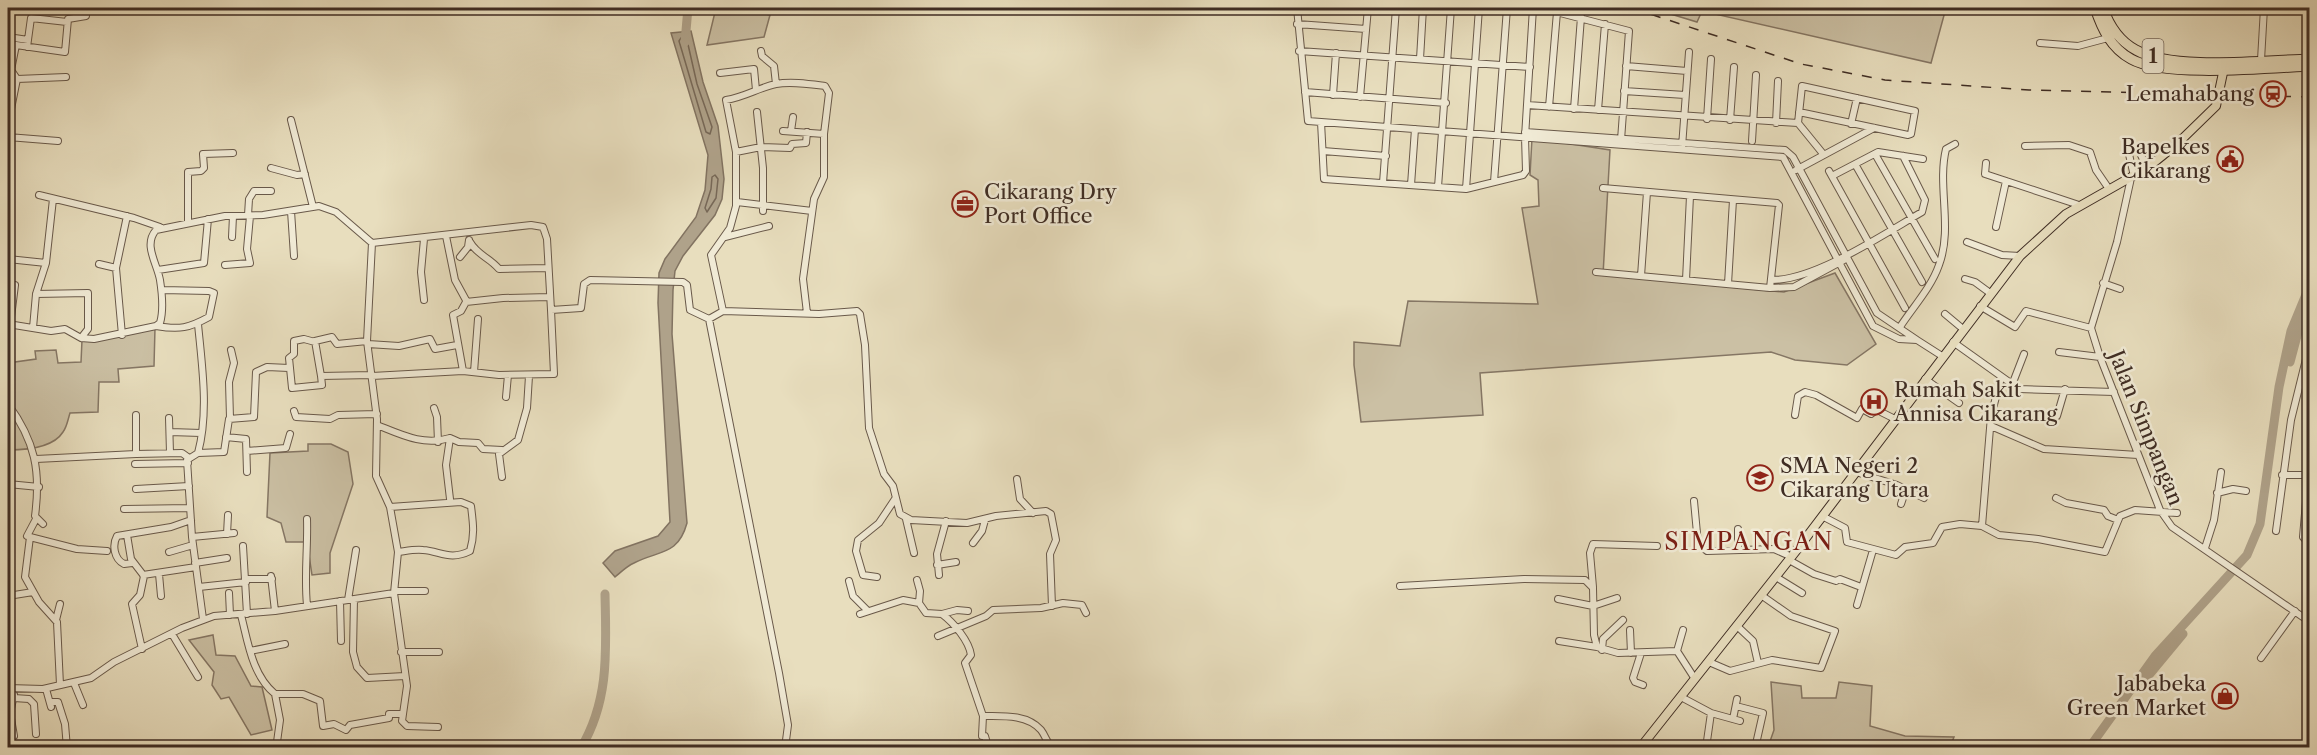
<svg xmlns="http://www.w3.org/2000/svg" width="2317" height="755" viewBox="0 0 2317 755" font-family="'Libre Caslon Text',serif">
<rect width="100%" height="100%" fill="#e8debe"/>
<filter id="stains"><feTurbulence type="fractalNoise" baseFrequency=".00333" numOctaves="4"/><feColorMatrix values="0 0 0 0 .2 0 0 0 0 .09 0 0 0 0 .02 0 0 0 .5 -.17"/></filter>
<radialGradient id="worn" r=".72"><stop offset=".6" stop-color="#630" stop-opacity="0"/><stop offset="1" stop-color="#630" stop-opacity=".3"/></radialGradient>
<path fill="#cbc0a4" stroke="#857664" stroke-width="1.5" d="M716,8H739L770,15L764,37L707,45Z
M1651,8H1946L1931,63L1702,11L1697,22Z
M1532,138L1610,150L1603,275L1784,292L1835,273L1876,344L1847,365L1795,360L1771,352L1480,373L1483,415L1361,422L1354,365V342L1400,346L1408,301L1538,304L1522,208L1539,206L1538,180L1530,175Z
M155,328L154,366L118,369L119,382H99L98,412L70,413C68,419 67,427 63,432C53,448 24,450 8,450V363L36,359L35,351L56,350L58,363L81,362L82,340Z
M308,444H331L348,452L353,484L330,553V573L312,575L307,542H286L281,523L267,517L270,453L308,451Z
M213,635L216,655L235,656L251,686L262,687L272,730L251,735L229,697L221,699L212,685L214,672L189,640Z
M1771,682L1801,686L1802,698H1836L1839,682L1872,686L1870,726L1905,736L1954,737L1950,747H1768L1774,730Z"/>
<path fill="#afa28a" stroke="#827361" stroke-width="1.5" d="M691,31L703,82L718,126L724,179L722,199L715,215L683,256L675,271L673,290L672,334L687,523C678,556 659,550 634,563C627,566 621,572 615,577L603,563L615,551L658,536L670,522L658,303L659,273L665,259L696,217L705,190L708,155L671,33Z"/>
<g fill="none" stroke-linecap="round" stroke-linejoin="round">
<path stroke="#776857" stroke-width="1.5" d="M681,38L687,40L697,84L712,127L710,134L706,132L679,41Z
M715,175L718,179L716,198L707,212L705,208L711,189L712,177Z"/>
<path stroke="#afa28a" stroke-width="9" d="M685,42L688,8
M2290,362L2302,317
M2144,681L2183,634
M581,748C610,699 606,649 605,594
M2089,748L2155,656L2247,555L2260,524L2279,387L2291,331L2310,285"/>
<g stroke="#69594a" stroke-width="8">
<path id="minor" d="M1297,8L1308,121L1783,157L1873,326L1899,339L1917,340L1877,313L1793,157L1785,150L1525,132
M1541,8L1629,31L1621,140
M2264,8L2298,11L2300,8
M8,9L29,8
M2306,17H2310
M1297,24L1366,29
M8,37L28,40
M2040,43L2078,46L2108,38
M27,47L31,18L67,22
M761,51L762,56L774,66L776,84
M1299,51L1530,67
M1420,59L1423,8
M2261,60L2264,8
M1626,66L1687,71
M720,73L754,69L756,90
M17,79L66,77
M1624,91L1685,95
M1305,92L1446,103
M1333,95L1336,53
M1360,97L1368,8
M1527,105L1798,123L1824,155
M1549,107L1557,12
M1574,109L1581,17
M1598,110L1605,24
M757,112L763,168V211
M1707,119L1711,59
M291,120L313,207
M1730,120L1734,67
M1321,122L1324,179L1466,189L1523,175L1526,171L1525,137L1533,8
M1776,123L1778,81
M1798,123L1802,86L1915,111L1911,134L1908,135L1799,112
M1851,124L1857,98
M783,131L824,134
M791,131L793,117
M8,137L58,141
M1752,141L1756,75
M2025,146L2069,145L2090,152L2096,170L2109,189
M8,147L10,114L17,79L11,70L16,45L65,52L68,19L86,16L87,8
M1682,147L1689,52
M2128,150L2134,176
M1323,151L1386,156
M736,152L761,147L790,148L792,144L806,143L807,132
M2140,153L2147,168
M1875,154L1935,259
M1986,163L1985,174L2079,205
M1855,164L1922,282
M8,167V185
M271,168L297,175L305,174
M1796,170L1874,128
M1829,171L1905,308
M1832,176L1878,152L1923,159
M2131,178L2117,242L2091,328L2100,357L2160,510L2172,527L2310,622
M1494,182L1507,8
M1383,183L1396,8
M1411,185L1415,129
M1438,187L1451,8
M1466,189L1479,8
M39,195L134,218L160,227
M737,202L812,211
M291,211L294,256
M248,215L249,199L254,191H271
M188,222V172L201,171L204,168L203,154L233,153
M1996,227L2006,181
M446,236L455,280L467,302
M232,237L233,216
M725,237L769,226
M424,239L421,272L424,300
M470,242C477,255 489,257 499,269L548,268
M1967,242L2002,255L2020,256
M460,257L468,247L469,240
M8,259L46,263
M99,264L116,268
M225,265L250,263L247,249L250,216
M158,270L204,263L208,219
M1596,272L1770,288L1779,205L1777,203L1603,188
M1641,276L1647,192
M1965,279L1975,282L1990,293
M1686,280L1690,196
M1771,280C1814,281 1884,234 1922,212L1925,200L1903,156
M2103,283L2120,289
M1728,284L1733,200
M1770,288L1794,287L1844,260
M36,294L88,293V329L81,338
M1980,306L2015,327L2026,311L2091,328
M723,311L711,255L730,228L736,206V152L726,100C745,97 758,88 776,84C791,81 810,84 825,86L829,93L824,134V177L814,199L803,279L807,313
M1945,314L1963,329
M709,319L779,673L788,725L785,748
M8,324L51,331L65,329L81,338L94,339L156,326L160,323C164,310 162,293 160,280C157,263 143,245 156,230L225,216L263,215L319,206L336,212L372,243L531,225L543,227L547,239L551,310
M198,324C202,366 209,412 198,453L187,460L192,537L203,619
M10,325L15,285
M156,326C180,330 189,328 209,317L214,293L209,291L162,290
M1900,327C1913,307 1931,288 1939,265C1953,228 1937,186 1946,149L1955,144
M33,328L36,294L46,263L53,199
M122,335L116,268L127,216
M1917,340L1942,356
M367,341L337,344L332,337L315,341L321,376L372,375
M315,342L304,339L294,341V354L289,358L292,388L322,385L321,376
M1953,342L2019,389L2114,392
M368,344L399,346L430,339L435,349L457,345
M2059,352L2100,357
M463,371L453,315L461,311L466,302L503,298L550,297
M474,372L478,319
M372,376L463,371L499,375L554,374L551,310L581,308L584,284L590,280L683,282L687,285L690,310L709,319L723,311L819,314L857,311L860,314L865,345L869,428L884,474L893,486L900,514L911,520L967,523L996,516L1046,511L1051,514L1056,540L1050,554L1052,606
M1925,379L1959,403
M2012,385L2024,354
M506,397L508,375
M8,404C35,441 41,471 35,516L43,524
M434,408L437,417L438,442
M294,411L296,417L330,419L338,415L377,414
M1881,412L1895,419
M1795,415L1798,396L1805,392L1816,395L1857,418L1862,409L1871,414L1875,411
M2057,416L2065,389
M169,418L170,453
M230,418L229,382L234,363L231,350
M377,425C402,435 423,446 450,438L459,442L478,443L483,449L502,450
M1991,426L2044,449L2138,455
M170,432L201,433
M226,437L246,439L247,472
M247,451L286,448L290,434
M198,453L224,452L229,419L254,417L256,372L267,367L289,368
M136,454L182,453L189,458
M36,459L136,454V415
M135,464L188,463
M1856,472L1897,485L1924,498
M2282,475H2310
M502,477L499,454L518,440L527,408L529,376
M1017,479L1020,499L1033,513
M8,484L39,487
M136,489L189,486
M2307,490L2303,537L2310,545
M2217,493L2233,489L2246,491
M2056,498L2066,503L2104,510L2108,516L2118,520
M450,499L446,465L450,438
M1694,501L1698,544L1707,551L1774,549L1792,557
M1901,504L1906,489
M390,507L461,502L471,506C473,523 475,534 470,551C450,561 440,551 423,550C415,549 406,551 398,552
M124,509L190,508
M1822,516L1845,528L1847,542L1896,555L1905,547L1933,543L1942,527L1960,524L1982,526L1999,535L2038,539L2105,552L2120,516L2135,510L2177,513
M36,519L27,536L30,537L25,577L39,602L57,622L60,685
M307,519C308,548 304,576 307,605
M906,519L914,553
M1982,526L1991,416L2001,378
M2276,531L2291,420L2310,343
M227,534L228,515
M127,535L131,559L144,576L140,595L132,604L142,649
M30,537L77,549L107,551
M192,537L234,533
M973,543L982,531L985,520
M243,546L247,614
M2205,548L2214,520L2221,472
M1738,549V529
M169,552L193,545
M1789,560L1814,574L1836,581L1840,579L1861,587
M132,563L124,564C114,559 112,545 117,536L171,527L191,520
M195,563L227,558
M937,565L956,562
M159,574L161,596
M143,575L196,567
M939,575L937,554L946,521
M271,576L275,611
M877,577L863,575L856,551L858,540L879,523L895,499
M1776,577L1802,593
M246,579H272
M917,580L920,591L919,603
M849,581L853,596L868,611
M1400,586L1524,579L1585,580L1593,588L1594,635L1597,647L1618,653L1677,651L1695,679
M199,587L246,582
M1593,587L1590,553L1593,544L1657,546
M395,591H425
M229,593L230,615
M394,593L407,686L402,721L407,726L438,727
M8,596L33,592
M354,599L353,652L357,667L367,678L405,676
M1558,599L1593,606L1617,598
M348,600L356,550
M340,601L341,641
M1857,605L1873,550
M860,614L903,600L919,603L926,613L942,614C954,623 969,641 971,655L965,663L983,716C1002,716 1027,714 1041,730C1047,738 1045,742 1055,748
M942,614L957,610L968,611
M241,615C248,642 252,675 275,694H303L320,701L323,726L334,724L346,730L350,725L389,718V714H403
M56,620L60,604
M1737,626L1753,641L1758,663
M1630,630L1631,653
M172,634L198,677
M938,636L986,616L993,610L1041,608L1063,603L1082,605L1086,613
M1559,641L1597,647
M1602,650L1603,639L1623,620
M250,651L285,644
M1677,651L1683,630
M401,652H439
M1641,653L1633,678L1635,682L1643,685
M2261,658L2295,611
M1709,662L1730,671L1772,660L1821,668L1835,631L1791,616L1761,595
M74,683L83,705
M8,688L43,689L91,678L114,662L182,628L214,616L275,611L394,593L398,552L390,507L376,476L377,419L367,341L372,243
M46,689L51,707
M275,694L280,720L277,742
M14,695L10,713L14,736
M1681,697L1711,713L1740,721
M14,698L29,699L34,704L36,734
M50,702H58L65,724L67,748
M1736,706L1763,713L1756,744
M1733,719L1737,699
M1601,747L1609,748
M979,748L987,743L985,736H982L983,716
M1706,748L1711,713"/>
</g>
<g stroke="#3f2d24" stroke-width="10">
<path id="major" d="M1640,748L1796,551L2020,256L2066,214L2147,168L2178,143L2216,106L2224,68"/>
</g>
<g stroke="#3f2d24" stroke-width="11">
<path id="highway" d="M2095,8C2102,29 2111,48 2131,59C2164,78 2269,68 2310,66
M2103,8C2109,25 2119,41 2136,50C2172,71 2266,60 2310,59"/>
</g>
<use href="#minor" stroke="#f0ead5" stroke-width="6"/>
<use href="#major" stroke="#e8debe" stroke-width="8"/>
<use href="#highway" stroke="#e8debe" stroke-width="9"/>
<path stroke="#3f2d24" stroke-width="1.5" stroke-dasharray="10 10" stroke-linecap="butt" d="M1632,8L1801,64L1885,80L2029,90L2310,97"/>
</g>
<defs>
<g id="station-ring" transform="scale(1.35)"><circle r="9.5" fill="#f0ead5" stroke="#8f2418" stroke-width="1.5"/><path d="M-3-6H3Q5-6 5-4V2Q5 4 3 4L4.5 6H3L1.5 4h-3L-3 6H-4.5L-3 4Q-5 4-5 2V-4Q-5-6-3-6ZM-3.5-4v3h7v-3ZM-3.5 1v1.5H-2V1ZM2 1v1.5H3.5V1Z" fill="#8f2418"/></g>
<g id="civic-ring" transform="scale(1.35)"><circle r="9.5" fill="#f0ead5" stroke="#8f2418" stroke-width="1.5"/><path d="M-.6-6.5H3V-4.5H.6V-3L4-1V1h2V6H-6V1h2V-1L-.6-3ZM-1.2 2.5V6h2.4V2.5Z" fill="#8f2418"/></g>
<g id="office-ring" transform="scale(1.35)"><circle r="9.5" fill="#f0ead5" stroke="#8f2418" stroke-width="1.5"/><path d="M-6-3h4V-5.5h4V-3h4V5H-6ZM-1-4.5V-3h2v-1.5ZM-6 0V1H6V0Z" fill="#8f2418"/></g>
<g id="hospital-ring" transform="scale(1.35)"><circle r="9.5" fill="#f0ead5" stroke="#8f2418" stroke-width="1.5"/><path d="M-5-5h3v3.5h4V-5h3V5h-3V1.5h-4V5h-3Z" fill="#8f2418"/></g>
<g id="school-ring" transform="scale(1.35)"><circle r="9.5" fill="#f0ead5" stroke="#8f2418" stroke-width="1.5"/><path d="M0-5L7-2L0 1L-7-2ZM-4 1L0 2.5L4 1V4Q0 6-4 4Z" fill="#8f2418"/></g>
<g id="shop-ring" transform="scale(1.35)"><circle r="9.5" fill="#f0ead5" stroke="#8f2418" stroke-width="1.5"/><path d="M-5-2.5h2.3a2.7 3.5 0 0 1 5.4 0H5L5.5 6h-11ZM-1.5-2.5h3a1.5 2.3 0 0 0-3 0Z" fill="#8f2418"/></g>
</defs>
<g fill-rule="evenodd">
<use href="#station-ring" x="2273" y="94"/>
<use href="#civic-ring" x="2230" y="159"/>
<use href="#office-ring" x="965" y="204"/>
<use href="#hospital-ring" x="1874" y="402"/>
<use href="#school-ring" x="1760" y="478"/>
<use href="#shop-ring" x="2225" y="696"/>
</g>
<g text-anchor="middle" stroke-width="5" stroke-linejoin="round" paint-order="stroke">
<rect fill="#f0ead5" stroke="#746659" stroke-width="1.5" x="2142.5" y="39" width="21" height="34" rx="4.5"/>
<g font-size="20" font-weight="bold" fill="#3f2d24">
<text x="2153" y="63">1</text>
</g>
<g font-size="21" fill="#3f2d24" stroke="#f0ead5" text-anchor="end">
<text x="2254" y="101">Lemahabang</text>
<text x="2210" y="154">Bapelkes<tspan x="2210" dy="24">Cikarang</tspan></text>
<text x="984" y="199" text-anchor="start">Cikarang Dry<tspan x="984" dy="24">Port Office</tspan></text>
<text x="1894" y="397" text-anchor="start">Rumah Sakit<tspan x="1894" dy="24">Annisa Cikarang</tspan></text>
<text x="1780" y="473" text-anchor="start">SMA Negeri 2<tspan x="1780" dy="24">Cikarang Utara</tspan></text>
<text x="2206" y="691">Jababeka<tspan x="2206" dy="24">Green Market</tspan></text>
</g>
<g font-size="21" fill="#3f2d24" stroke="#f0ead5">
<text transform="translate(2146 428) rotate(68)" y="7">Jalan Simpangan</text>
</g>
<g font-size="24" letter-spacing="1.5" fill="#7a1f14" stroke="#f0ead5">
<text x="1749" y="550">SIMPANGAN</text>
</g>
</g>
<rect width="2317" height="755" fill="none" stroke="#e8debe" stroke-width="30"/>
<rect x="9" y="9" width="2299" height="737" fill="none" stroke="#3f2d24" stroke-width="3"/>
<rect x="15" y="15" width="2287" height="725" fill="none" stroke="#3f2d24" stroke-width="1.5"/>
<rect width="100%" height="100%" filter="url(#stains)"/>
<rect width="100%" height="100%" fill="url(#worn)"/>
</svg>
